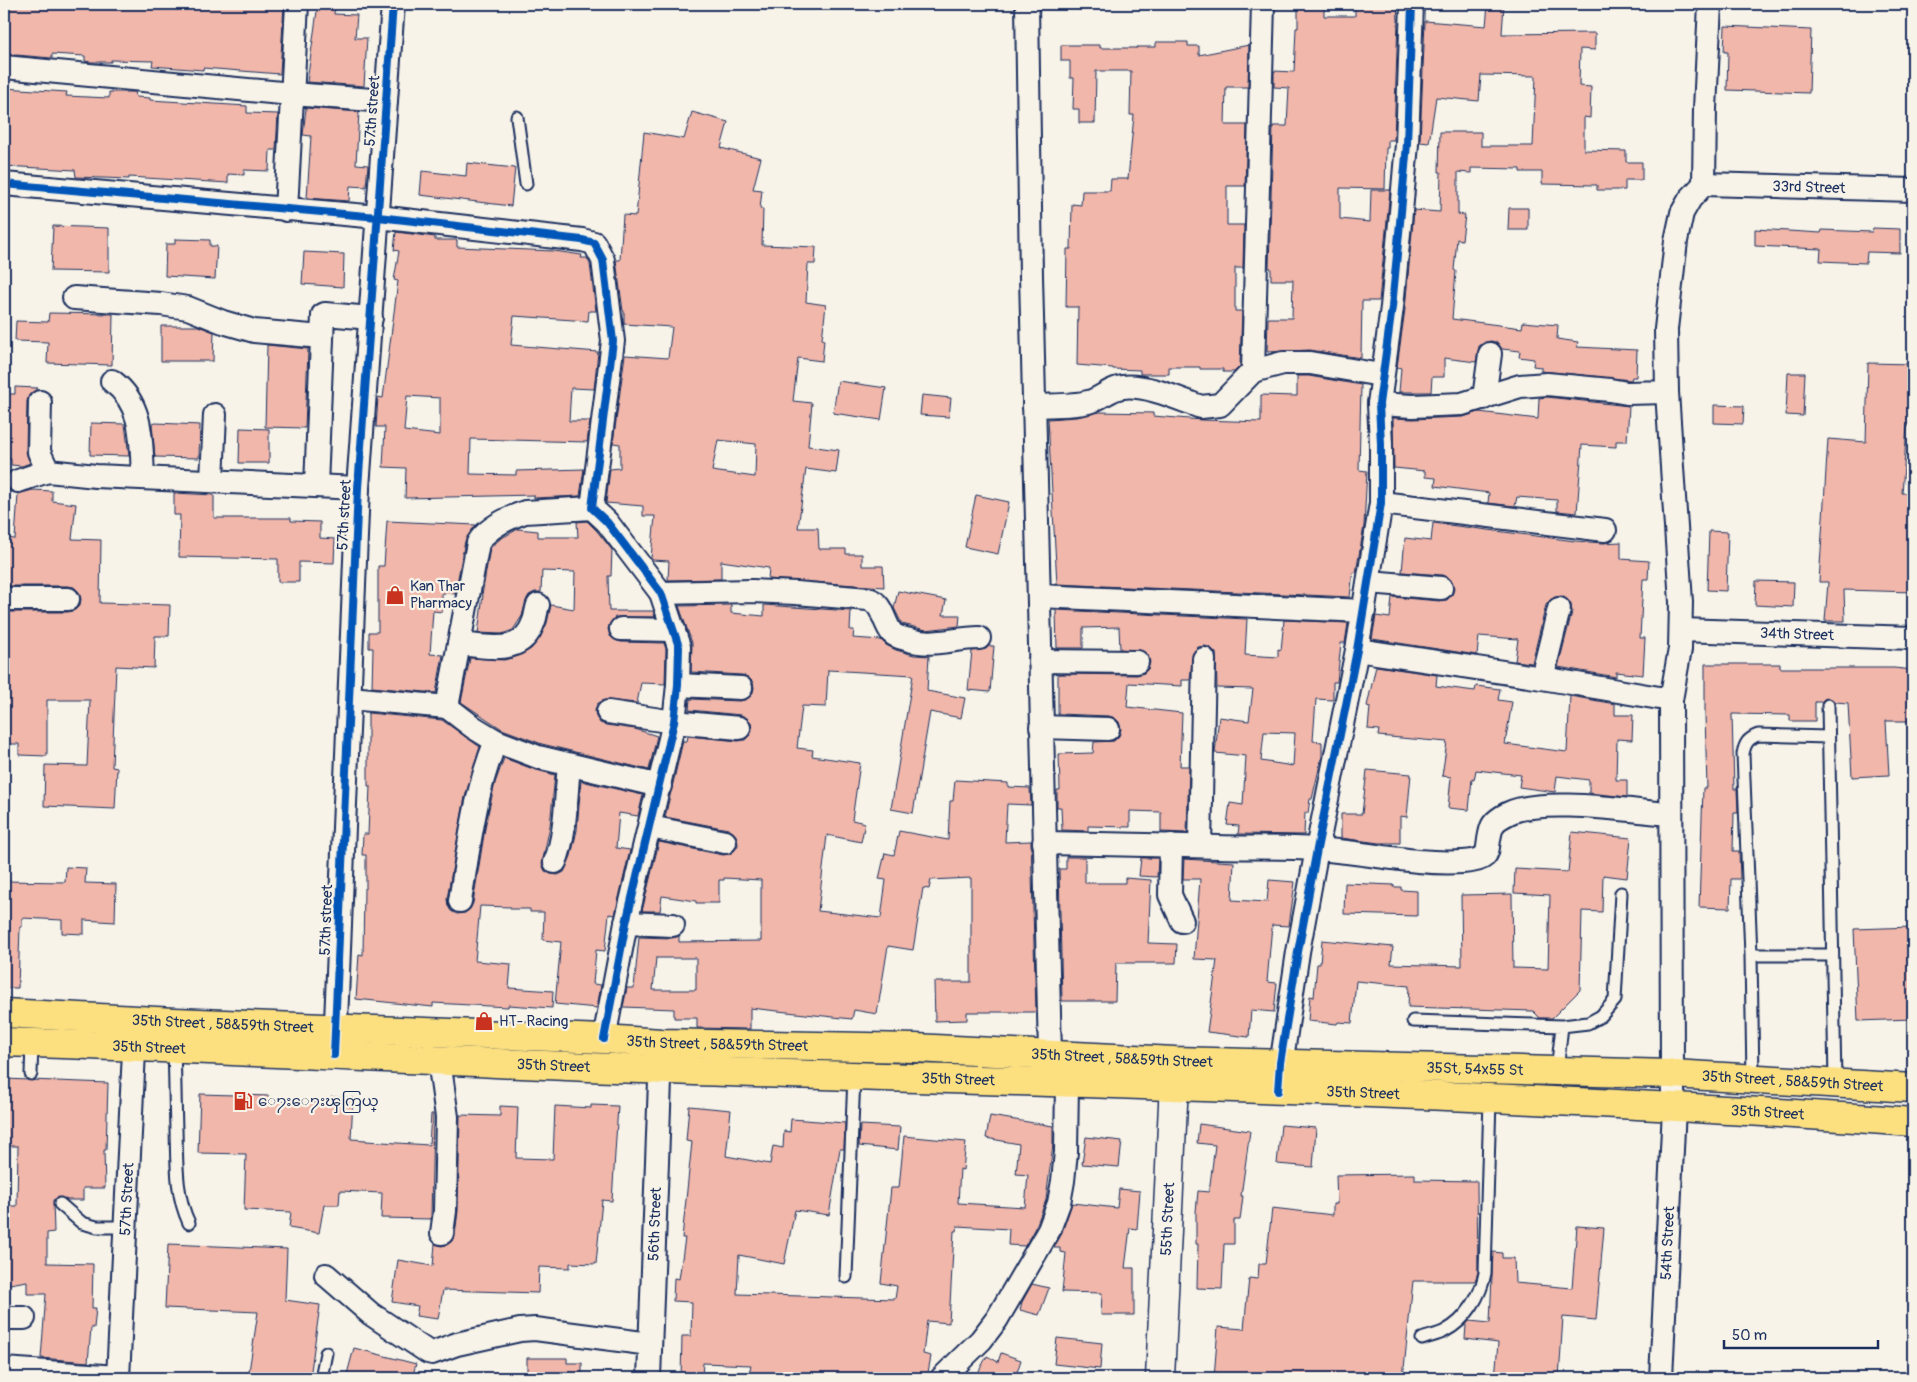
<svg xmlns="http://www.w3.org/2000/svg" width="1917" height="1382" viewBox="0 0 1917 1382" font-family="Pangolin,'Noto Sans Myanmar',sans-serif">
<rect width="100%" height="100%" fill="#f7f3e8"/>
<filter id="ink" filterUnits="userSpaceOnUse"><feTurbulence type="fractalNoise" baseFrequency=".02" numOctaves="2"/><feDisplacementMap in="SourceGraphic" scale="10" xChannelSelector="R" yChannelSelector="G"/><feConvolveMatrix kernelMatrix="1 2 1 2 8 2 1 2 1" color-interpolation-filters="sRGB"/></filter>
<g filter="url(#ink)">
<path fill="#f1b7aa" stroke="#1b2f5e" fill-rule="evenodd" d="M4,4H149L175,6V4H284L280,74L203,68V70L152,66L153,61L111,60V62H90L85,61V56L52,54V58L4,54Z
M318,4H335L334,14L357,15L355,38H367L364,86L307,82Z
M1355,4H1397L1398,20L1394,140H1388V148H1386L1385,189L1340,188V219L1370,222L1371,190H1390L1379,301H1362L1361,358L1310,350L1267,352L1268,318H1292L1293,280H1271V268H1269L1273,126H1287L1289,88L1274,87V71L1294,72L1296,28H1298V6H1324V16H1355Z
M1488,4H1504L1502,34L1595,33V50L1580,49L1579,86L1591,87L1590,118L1584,117V150L1626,151V162H1642V180H1625V190H1597V185L1542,184V172H1520V169L1471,168V173L1458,172V214L1465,215L1462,240L1457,239L1454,270L1456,271L1452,319L1522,328L1523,322L1558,325L1557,339L1578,342L1577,347L1637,350L1636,377H1632L1631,380L1541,371V367L1533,366L1534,359L1519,357L1520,351L1502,349L1498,343L1491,341L1485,342L1479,346L1476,362L1444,358V377H1432L1431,392H1399L1401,368L1397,367L1405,309L1414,210L1440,212L1441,172H1439L1440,132H1481V146H1533L1536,76L1481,75L1479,101L1436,97L1429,143L1420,142L1425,21L1486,26Z
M1725,26L1811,30L1809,93L1727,90L1728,52H1724Z
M1156,42H1188V46H1199V55L1249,45L1248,87H1226L1225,125H1247L1245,186H1227V225H1244L1243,268H1235V311H1242L1240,366L1234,372H1223V369H1200V367H1169V374H1140V370L1113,369V368L1077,365L1078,307H1066L1067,249H1071L1072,204L1081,205L1082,191H1110L1111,179H1128L1134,115H1130L1131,71H1096L1095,123H1079V109H1073L1074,78H1070V61H1061V45H1100V48H1137V47H1156Z
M4,88L67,92L66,96L109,98V92H135L136,97L150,98V100L247,106V113L278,114L276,150H270L269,171L244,170V175L228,174V183L129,177V179L76,177L75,170L4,166Z
M306,108L359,112L356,164L368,165L366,187L350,186L349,201L307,198L311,136L303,135Z
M692,112L728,122L721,148L761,158L753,189L762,190L760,209H763L762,245L816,247L815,264H808L806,302L826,305L822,339L824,340L822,361L798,358L793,401L812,403L808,446L839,450L836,473L806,469L798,528H818L819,549H846V554H862V566H883L884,587L768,579L769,568L721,561V579L668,580L669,561L652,560L651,558L655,516H643V506L606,503L610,469L620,468V444L613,443L625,355L668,358L672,327L624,324V311H623L616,260H620L623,215L636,216L644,132L684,139ZM718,440L756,444L755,477L712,471Z
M467,163L515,168L511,206L420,195L422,171L466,176Z
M1509,208H1528V230H1508Z
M53,226L109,228V272L51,271Z
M1873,228L1900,229V253L1867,252L1866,263L1820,261L1821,249L1755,246V229L1821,233L1822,230L1872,232Z
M396,232L435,237V240H457V247L554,251L582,255L581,258H587L590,264L596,311H589L588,321L514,316L511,345L598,352L594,389L571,388L569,421H590L587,442L471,439L470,474L516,475V471L584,469L580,496L534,498V495L405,498L406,468L383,467L385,427H376L378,397L383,398L398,281L394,280L399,251L394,250ZM407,396L440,398V435L404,431Z
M175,239L210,240V246H217L215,279L165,276L166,244H175Z
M304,252L344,254L343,287L302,284Z
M49,313L113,314L112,365L47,363L48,342L15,341L16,321L48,322Z
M161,326H198L214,332L213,361H161Z
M267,345L308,349L305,428L265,427Z
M1868,363L1913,364V426H1907L1902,493H1913V592L1844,590L1845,621H1825L1828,582H1819L1828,439L1866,442Z
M1788,373H1805L1803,416L1786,415Z
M1297,376H1309L1361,385L1359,470L1367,471L1364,526L1356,573L1353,572L1350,597L1057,584L1048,419L1077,417L1100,412L1153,413V416L1202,420L1261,422V395L1297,396Z
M838,381L886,388L881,420L833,413Z
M15,387L38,388L29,395L27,401L26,452L30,463L22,466L11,465V459H4V394H15Z
M922,395L951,398L949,417L920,415Z
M1547,397L1629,406L1627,441H1616V447L1582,445L1577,513L1557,511V500L1517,497L1515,506L1488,503L1489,493L1435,486L1436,478L1425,477V471L1394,468L1393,418L1413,419L1463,417L1479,412L1538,419L1539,398Z
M1714,405L1744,406L1743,424L1714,423Z
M91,423L125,424L129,456L90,455Z
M156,423L200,425L199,458L155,457L152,424Z
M240,428L269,429V463H239Z
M33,490L52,491V501L76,504L72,539L101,540L100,603L170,605L169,636H155L154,668L116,666L112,767L117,768L115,809L44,806L45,765L87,766L90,700H47V756L19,755V744H4V612H68L75,610L80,605L81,599L79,592L74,587L68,586H4V538L15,539L18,494Z
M174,493L214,495V518H291V521L320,522V538L335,539L334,563L299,562V582H278V559L179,557L180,515H174Z
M976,495L1009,502L998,554L965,547Z
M387,521L476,525L465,541L455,594L442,593V612L433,611L430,654L443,655L436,693L372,687L373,648H369V632H378V566H384Z
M587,521L597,531L612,550L611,576H608L609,611H653L655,617H615L610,623L608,629L610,636L615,640L621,642L664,643L666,649L665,684L641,683L637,703L604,700L597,704L595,711L596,717L600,723L606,725L635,729L657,736L649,770L542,744L502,729L461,702L470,658L504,660L519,656L531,649L540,638L547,623L551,605L574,609L575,572L542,571L541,592H535L529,595L526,601L522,616L513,630L502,634L478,633L483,595H482L490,548L500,539L518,529L538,531V537H578L577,522Z
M1433,523L1575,541L1603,543L1621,542V559L1649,561L1648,579H1643L1640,638H1645L1643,675L1616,672V677L1558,667L1572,612L1571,605L1568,600L1562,596L1555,597L1550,600L1546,605L1532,663L1515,661L1518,639L1479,636L1477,655L1372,639L1376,616L1390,618L1392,597L1440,601L1447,600L1452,595L1454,589L1453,583L1448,577L1442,575L1402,572L1405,538L1431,541Z
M1709,531L1728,532L1726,591L1707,590Z
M1756,581L1794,582L1793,607L1755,605Z
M898,591L946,600L943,615H960L959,626L926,630L902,624L894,608Z
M731,605V613L764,616V605L851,611L850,630H854L853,638L881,640L886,645L896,650L914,655L929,656L927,691L965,698L961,718L930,712L913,813L891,809L913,675L828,670L826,707L802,706L797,748L813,750L812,756L860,763L852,820L865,823L861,842L827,835L818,911L881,918L886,880L879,879L885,853L894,855L899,831L948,840L950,801H953L955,780L1008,783V787L1030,788L1031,805L1007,804L1005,842L1031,841L1036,1012H967V1020L935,1021L934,982H971V878L931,880L929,889L923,888L913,950L888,946L877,1014L854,1010L852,1019L750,1008V1029L697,1028V1018H674V1009L623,1007L627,988H634L639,937L672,938L679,936V942L761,941V880L724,878V880H719V903H696V901L662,896L660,911H642L659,842L723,855L730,854L735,850L738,845L737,837L733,832L728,829L665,817L683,741H687L688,736L738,741L745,740L749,736L752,730L751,722L747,718L741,715L689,710L690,699L740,701L747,699L752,695L754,688L753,682L748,677L742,675L691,672L692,643L679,606ZM656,958H696V990H653Z
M1056,610L1247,619L1245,655L1278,657V649L1281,650L1284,620L1348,623L1345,643H1341L1337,682H1333V700L1316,699L1313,741L1322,742V756L1312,799H1310L1308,813L1305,812L1304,835L1238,834L1239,826L1227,825L1230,803L1243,805L1246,756L1215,753L1219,717L1249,721L1253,689L1217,688L1216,653L1211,648L1205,646L1198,647L1193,653L1190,680H1182V686L1129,683L1127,707L1182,713L1180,766H1189L1187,833L1161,832V812L1130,811V827L1088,826V831L1062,830L1061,807H1057V790H1060L1059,754L1093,753L1094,742L1114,741L1119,736L1121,729L1119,722L1115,718L1109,716L1058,714V674L1137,675L1144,673L1148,669L1150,662L1148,655L1143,651L1120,649L1119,627L1083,628V648H1057ZM1264,732L1295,733L1293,766L1261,761Z
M989,646H994L990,692L968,690L972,651L986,649Z
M1705,664H1780V668H1894L1913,670V721H1886L1889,775L1852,777L1848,703L1835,702L1828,698L1824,699L1821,702H1815V721H1790V715L1732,714L1734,789H1737L1738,813H1734L1733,851H1739L1740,879H1731L1730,908L1699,907L1703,788H1707L1705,714Z
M1376,666L1437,675L1436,686L1475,691L1476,686L1500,689L1498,700L1512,702L1505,744L1567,752L1570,696L1615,704V715H1633L1632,740L1617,739L1616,780H1627V797L1589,793V780L1557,776L1555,792L1519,787L1521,775L1476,770L1474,780L1472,779L1469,810L1448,808L1451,777L1442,776L1447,742L1378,736L1379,730L1368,729L1370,707L1367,706Z
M368,713L442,720L480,747L465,797L447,899L448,906L451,911L457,914L465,913L470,909L473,903L486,822L495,783L504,758L533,769L555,775L550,826L542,864L545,871L551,874L558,875L564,872L571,856L577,830L581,781L643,795L638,816L619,813L616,848L630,850L615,915L609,914L605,951L596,950L593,984L601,985L597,1008L555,1004L561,942L543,940L544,912H530V909H511V907L480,906L475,961L511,964L509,988L553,991L552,1008L508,1005V1007L433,1003V1007L356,999L359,954L363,955L364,889H366V855H362L363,834H368L370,786H368Z
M1367,770L1411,774L1407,817L1400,816V843H1379L1341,838V814H1362Z
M1572,832L1631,838L1627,878L1603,875L1602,912L1582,911L1580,990L1552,1018H1540L1533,1011L1408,1007L1409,986L1356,981L1352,1023L1338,1022L1337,1024L1308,1021L1310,996L1314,997L1317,964H1320L1322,940L1393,947L1391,964L1462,966L1461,895L1512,894L1513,968L1548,969L1550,895L1514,893L1515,869L1568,872Z
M1066,857H1085V883H1125V878L1151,880L1148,943L1177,944L1176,963H1116L1115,1001H1062L1059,869H1066Z
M1141,858H1158L1157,877L1139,876Z
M1184,859L1234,862L1232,900L1267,902L1269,880L1295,882L1289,926L1272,925L1267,982L1277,983L1274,1012L1251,1010L1249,1037L1207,1032L1217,960L1194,959L1200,879H1183Z
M66,867L86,868L85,883L116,884L115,922L84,920V934L62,933V920L22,918V927H20L18,988H4V881L65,882Z
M1345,883L1394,885L1393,887H1401V890L1417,891V916L1344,914Z
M1913,927V1019L1858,1021L1854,929Z
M4,1079L108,1083L106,1150H104L105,1188H83V1200H67L61,1197L53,1200L54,1232L47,1233V1263L93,1264L92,1308H96L94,1328H91L88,1362L41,1358L46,1294H27V1281L4,1285V1206H17L18,1146H4Z
M200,1094L269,1096L268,1101L330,1103L331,1097L353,1098L351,1139L366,1140V1141L429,1145L431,1114H433L431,1219L381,1218L382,1193L340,1191L339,1205H324L319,1233L289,1228L291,1212L244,1210L246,1154L198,1153Z
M591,1105L618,1106L612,1201L602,1200L596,1264L570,1263V1268L539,1267L538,1293L443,1290L438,1319L416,1316L418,1306L392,1302L398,1260L433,1266L435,1244L441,1246L447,1245L452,1241L455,1235L458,1211L460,1115L500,1116V1106L518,1107L516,1158L553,1159L555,1106L591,1108Z
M689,1106L731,1110L726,1156L770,1164L773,1146L783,1148L784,1131L790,1132L791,1119L845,1123L844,1149H840L829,1215L795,1210L784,1264L739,1255L737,1294L895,1299L897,1286L881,1283L891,1188H899L904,1136L966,1142L963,1170L960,1169L958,1203L1025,1207L1028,1175L1016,1174L1019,1144L986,1138L990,1116L1053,1126V1144L1046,1200L1037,1224L1025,1246L1008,1245L1009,1229L957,1226L956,1231H954L949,1323L927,1321L923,1354L931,1356L927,1378H748L751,1365L703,1363L702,1378H681L682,1336H691L692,1302L673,1301L674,1278L679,1279L685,1238H682L692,1142L686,1141Z
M1199,1124L1250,1131L1241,1196H1243L1240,1220H1234V1244H1224L1222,1289L1197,1288L1198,1244H1196V1212L1198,1191L1209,1192L1215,1145L1197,1143Z
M860,1125L900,1127L898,1150L859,1146Z
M1281,1125L1316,1128L1313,1167L1277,1164Z
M1086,1137L1122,1141L1119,1167L1082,1164Z
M1415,1174V1180L1477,1181L1478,1272L1475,1281H1413L1403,1378H1214L1218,1327L1244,1329L1249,1278L1258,1279L1259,1264H1266L1272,1208L1333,1215V1204H1337L1336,1175Z
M1119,1189L1140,1191L1137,1229L1130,1228L1125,1268H1134V1315H1101L1102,1293L1062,1292L1066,1253L1060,1252V1248H1054L1061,1235L1072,1203L1117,1208Z
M1577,1226L1604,1228L1596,1320L1563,1317L1559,1378H1495L1498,1343L1465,1339L1466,1325L1469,1321L1490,1323L1493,1252L1502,1253V1258H1514L1515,1283L1572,1288Z
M168,1244L287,1249L285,1300L320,1305L310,1378H248L258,1312L165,1308Z
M1032,1284L1049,1288L1039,1315L1020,1310L1022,1302Z
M1057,1338L1102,1343L1100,1369L1054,1364Z
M354,1348L416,1364L412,1378H346Z
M1001,1353L1021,1360L1017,1372L1030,1378H975L987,1356L998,1362Z
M527,1358H567V1363H582V1378H527Z"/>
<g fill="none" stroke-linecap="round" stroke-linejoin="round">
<g stroke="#1b2f5e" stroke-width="15">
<path id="lane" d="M517,117L526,184
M1828,705L1835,1082
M1751,955H1832
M1413,1021L1562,1026L1588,1023L1601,1016L1615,1000L1621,893
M174,1048C175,1075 175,1102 176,1129C177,1161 175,1194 189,1223
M1557,1071L1562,1026
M31,1074L32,1043
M1753,1079L1751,955L1743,754C1745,743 1748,739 1758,735L1828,737
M60,1204L82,1223L97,1227H125
M846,1277L854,1076
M1422,1339C1429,1336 1438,1335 1445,1331C1466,1320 1481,1296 1485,1273L1490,1099
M321,1378L326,1353"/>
</g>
<g stroke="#1b2f5e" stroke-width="26">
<g id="street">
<path d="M1027,4L1031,276L1050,1054"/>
<path d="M4,67L292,94L386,101"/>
<path d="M4,184L378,217L582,240L594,243L603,260L613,341L592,508L607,522L661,593L679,647L678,685L674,722L626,923L604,1039"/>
<path id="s1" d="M1704,184L1913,190"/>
<path d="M286,210L297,4"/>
<path d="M74,298L161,304L188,308L223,322L254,331L322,337"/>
<path d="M1253,371L1263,4"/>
<path d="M112,381C144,405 141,441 143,478"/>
<path d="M1484,398L1490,354"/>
<path d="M40,402L39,452L48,471L96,476L358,488"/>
<path d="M1379,404L1412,406L1462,404L1520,386L1547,384L1610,390L1627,393L1667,392L1666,329L1676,241L1682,213L1690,199L1704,184L1705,109L1710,4"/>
<path d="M1034,406C1052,405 1072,406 1088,402C1101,399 1110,388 1123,387C1146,384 1179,399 1201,407L1220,405L1253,371L1283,363H1310L1381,375"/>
<path d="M212,480L215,415"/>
<path d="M18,481L48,471"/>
<path d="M316,486L323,315L325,314L371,318"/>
<path d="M1381,503L1605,530"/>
<path d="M592,508L525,512C508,518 487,528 478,543L447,707L473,727L496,741L538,757L660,786"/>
<path d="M1369,582L1441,588"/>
<path d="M661,593L752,591L796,593L868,599C883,603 883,622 892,633C895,636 901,638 906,639C933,648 953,638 979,638"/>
<path d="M1039,596L1364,611"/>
<path d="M4,599H68"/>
<path d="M621,629L674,630"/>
<path id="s2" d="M1681,630L1913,638"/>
<path d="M459,644C489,646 522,657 534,621C536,616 536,610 538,605"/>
<path d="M1357,650L1542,678L1671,700L1680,649L1681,602L1667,392"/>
<path d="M1040,661L1137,662"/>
<path d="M1542,678L1559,609"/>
<path d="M678,685L741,688"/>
<path d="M350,698L447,707"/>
<path d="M608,712L674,722L739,728"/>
<path d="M1041,727L1108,729"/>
<path d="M650,827L725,842"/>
<path d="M1044,843C1102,844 1160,845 1218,847C1251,848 1284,847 1316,849C1365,852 1414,865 1463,862C1496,860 1484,849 1492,827C1494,821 1503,816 1509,813C1542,797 1631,811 1670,814"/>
<path d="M1171,845L1170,895L1182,921"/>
<path d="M1200,846L1204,659"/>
<path d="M555,862C566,837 566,794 569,765"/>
<path d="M460,901C469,847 475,791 496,741"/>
<path d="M626,923L673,925"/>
<path d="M335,1046L358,488L393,4"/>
<path d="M439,1060L447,1117L445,1211L442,1233"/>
<path d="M1279,1079L1298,952L1317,849L1357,650L1381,503V444L1379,404L1392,307L1401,212L1407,144L1412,4"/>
<path d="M326,1275L371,1314L428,1352L432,1353L457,1344L520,1330L535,1329L650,1344"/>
<path d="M4,1318H24"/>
<path d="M4,1369L118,1377"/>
<path id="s3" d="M118,1378L135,1031"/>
<path id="s4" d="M649,1378L661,1054"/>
<path d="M942,1378L981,1340L997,1319L1049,1230L1059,1203L1063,1181L1066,1152L1067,1083"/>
<path id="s5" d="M1661,1378L1674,1108L1672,1074L1671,700"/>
</g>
</g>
<g stroke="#1b2f5e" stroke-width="31">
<g id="secondary">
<path id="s6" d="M1160,1378L1175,1062"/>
</g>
</g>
<g stroke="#1b2f5e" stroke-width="31">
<g id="primary">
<path id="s7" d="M4,1013L175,1022L604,1039L661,1043L915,1048L1175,1061L1672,1074L1913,1088"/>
<path id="s8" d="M4,1042C225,1049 445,1062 666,1070C1082,1084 1498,1092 1913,1122"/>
</g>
</g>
<use href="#lane" stroke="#f7f3e8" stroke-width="11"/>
<use href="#street" stroke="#f7f3e8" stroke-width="22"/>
<use href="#secondary" stroke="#f7f3e8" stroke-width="28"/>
<use href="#primary" stroke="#fce080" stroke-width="28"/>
<g stroke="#f7f3e8" stroke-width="11">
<path id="cycleway" d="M4,184L378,217L582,240L594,243L603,260L613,341L592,508L607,522L661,593L679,647L678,685L674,722L626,923L604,1039
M334,1055L358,488L393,4
M1278,1091L1280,1063L1298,952L1317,849L1357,650L1381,503V444L1379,404L1392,307L1401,212L1407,144L1412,4"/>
</g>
<use href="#cycleway" stroke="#0057b8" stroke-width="8"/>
</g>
</g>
<defs>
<g id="shop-bare" transform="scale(1.5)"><path d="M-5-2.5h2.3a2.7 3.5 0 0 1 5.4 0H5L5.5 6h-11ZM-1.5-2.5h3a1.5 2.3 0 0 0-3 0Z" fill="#c8321e" stroke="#f7f3e8" stroke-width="2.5" paint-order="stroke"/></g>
<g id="fuel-bare" transform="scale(1.5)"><path d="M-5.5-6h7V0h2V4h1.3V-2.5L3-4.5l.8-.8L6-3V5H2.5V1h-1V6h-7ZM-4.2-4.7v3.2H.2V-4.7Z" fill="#c8321e" stroke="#f7f3e8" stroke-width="2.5" paint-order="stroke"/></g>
</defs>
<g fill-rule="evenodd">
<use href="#shop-bare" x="395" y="595"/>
<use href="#shop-bare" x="484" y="1021"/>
<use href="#fuel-bare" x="243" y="1101"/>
</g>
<g text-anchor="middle" stroke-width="4.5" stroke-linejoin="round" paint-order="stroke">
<g font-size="15" fill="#1b2f5e" stroke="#f7f3e8">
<text transform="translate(372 111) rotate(-86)" y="5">57th street</text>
<text dy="5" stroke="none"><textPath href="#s1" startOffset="105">33rd Street</textPath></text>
<text transform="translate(344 515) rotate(-87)" y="5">57th street</text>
<text dy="5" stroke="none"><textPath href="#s2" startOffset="116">34th Street</textPath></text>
<text transform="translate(326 920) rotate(-88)" y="5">57th street</text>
<text dy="5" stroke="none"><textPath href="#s7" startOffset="219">35th Street , 58&amp;59th Street</textPath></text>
<text dy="5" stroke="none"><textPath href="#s7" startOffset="714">35th Street , 58&amp;59th Street</textPath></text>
<text dy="5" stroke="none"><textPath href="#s8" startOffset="145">35th Street</textPath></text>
<text dy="5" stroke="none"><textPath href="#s7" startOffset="1119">35th Street , 58&amp;59th Street</textPath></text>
<text dy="5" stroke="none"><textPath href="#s8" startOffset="550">35th Street</textPath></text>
<text dy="5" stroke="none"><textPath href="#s7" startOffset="1472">35St, 54x55 St</textPath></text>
<text dy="5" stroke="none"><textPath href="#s8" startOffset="955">35th Street</textPath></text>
<text dy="5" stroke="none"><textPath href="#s7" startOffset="1790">35th Street , 58&amp;59th Street</textPath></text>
<text dy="5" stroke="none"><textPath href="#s8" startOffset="1360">35th Street</textPath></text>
<text dy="5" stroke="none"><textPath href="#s8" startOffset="1765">35th Street</textPath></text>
<text dy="5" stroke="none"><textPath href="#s3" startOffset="179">57th Street</textPath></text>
<text dy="5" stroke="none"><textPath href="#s6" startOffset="159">55th Street</textPath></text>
<text dy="5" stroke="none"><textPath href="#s4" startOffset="154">56th Street</textPath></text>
<text dy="5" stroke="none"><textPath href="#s5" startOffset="135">54th Street</textPath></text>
</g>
<g font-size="15" fill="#1b2f5e" stroke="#f7f3e8" text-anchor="start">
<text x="410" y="591">Kan Thar<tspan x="410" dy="17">Pharmacy</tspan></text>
<text x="499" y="1026">HT- Racing</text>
<text x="258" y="1106">ေ႒းေ႒းၾကြယ္</text>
</g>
</g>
<rect width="1917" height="1382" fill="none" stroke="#f7f3e8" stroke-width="20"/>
<rect x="10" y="10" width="1897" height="1362" fill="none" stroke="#1b2f5e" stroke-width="2" filter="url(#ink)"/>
<path d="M1724 1340v8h154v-8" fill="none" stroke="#1b2f5e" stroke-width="2.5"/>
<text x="1732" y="1340" font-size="15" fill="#1b2f5e" stroke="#f7f3e8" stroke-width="4" paint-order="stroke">50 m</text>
</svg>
